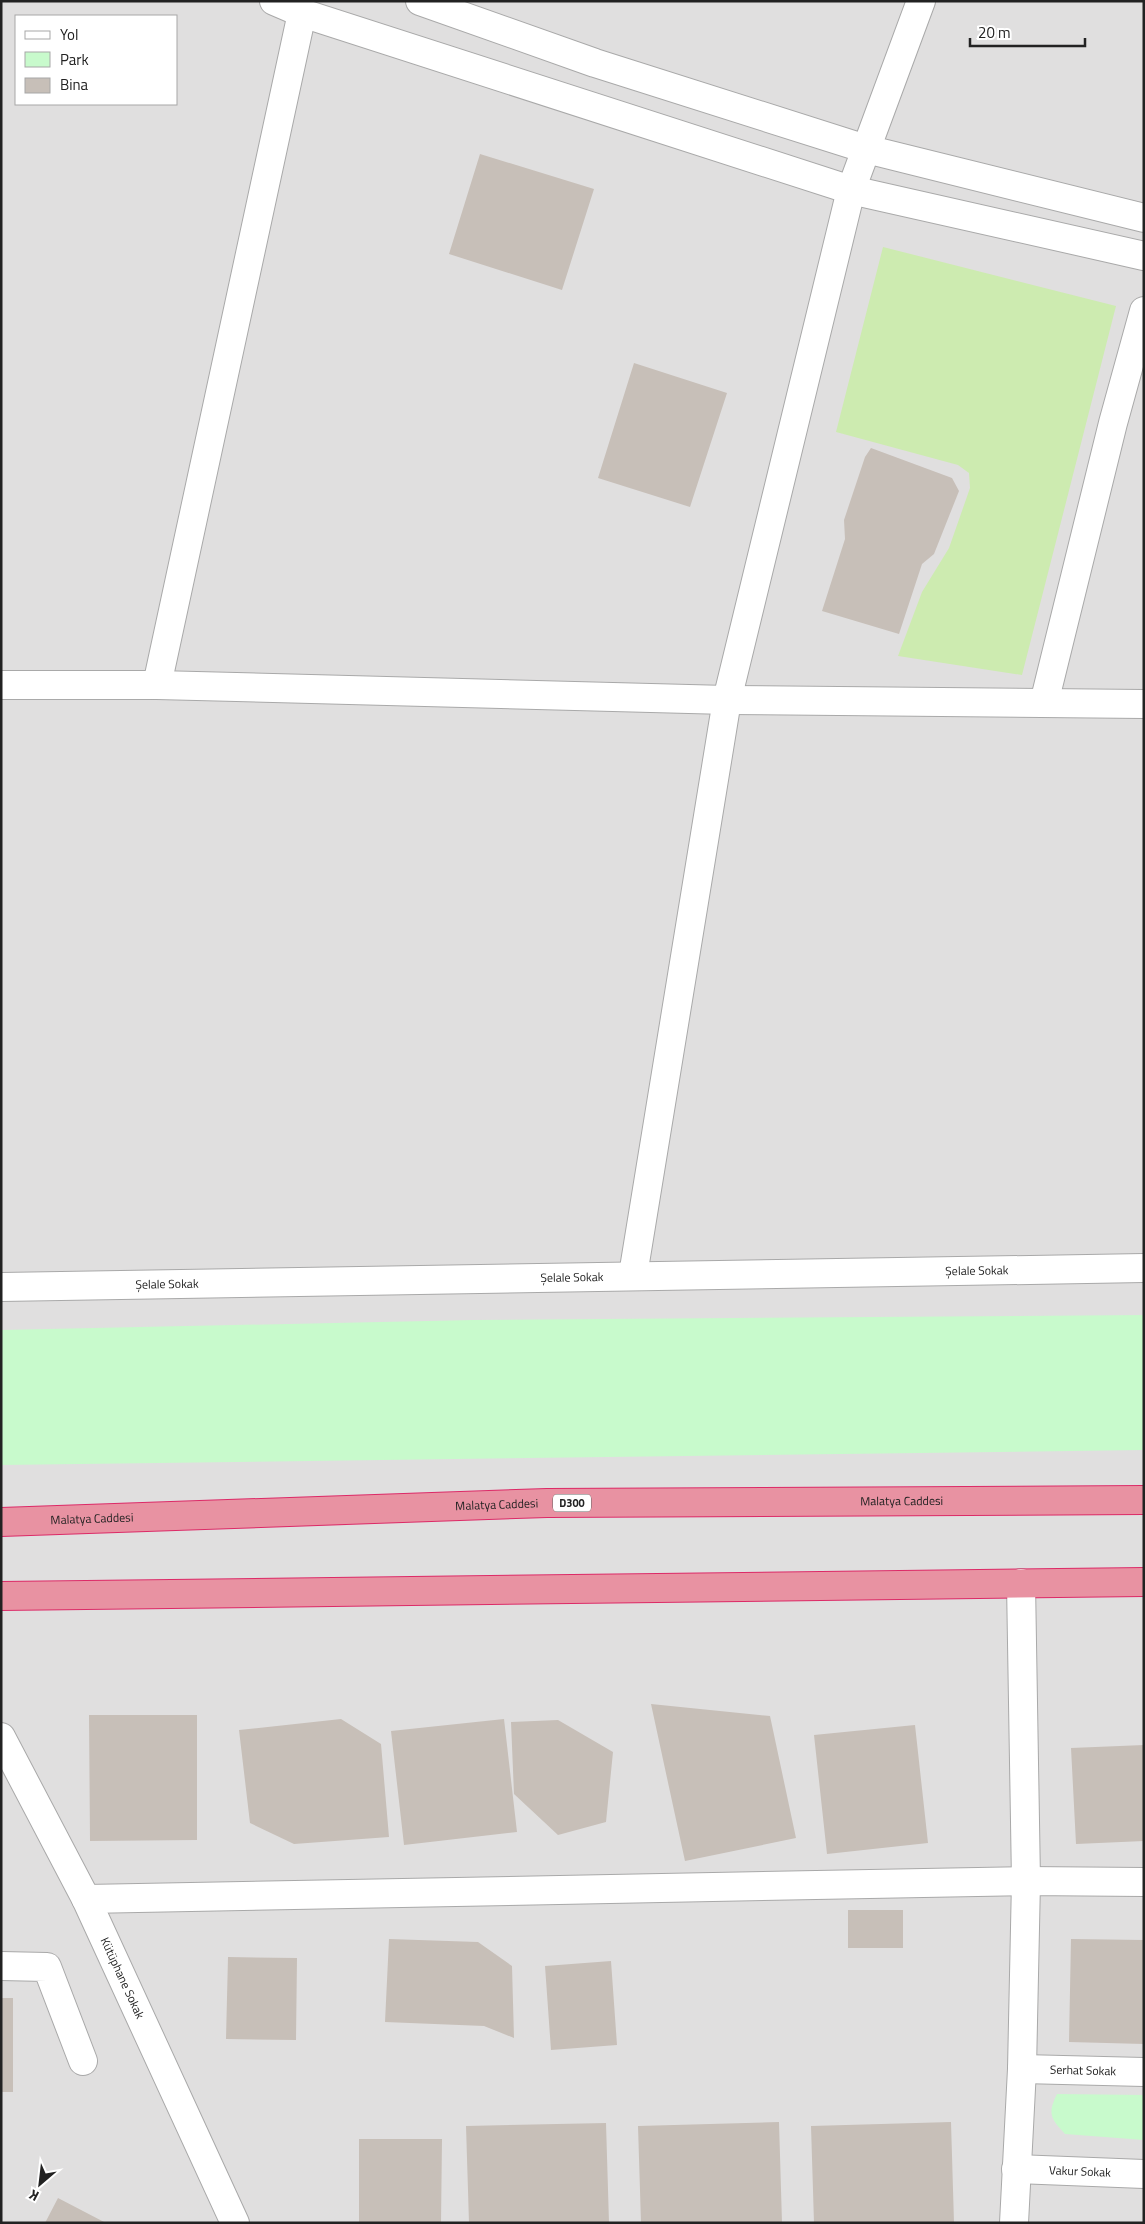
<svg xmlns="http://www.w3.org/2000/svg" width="1145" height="2224" viewBox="0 0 1145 2224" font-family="'Titillium Web',sans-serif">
<rect width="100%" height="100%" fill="#f2efe9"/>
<path fill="#e0dfdf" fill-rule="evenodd" d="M1,1H1144V2223H1ZM16,16H176V104H16Z"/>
<path fill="#cdebb0" d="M883,247L1116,306L1022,675L898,656L922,592L949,548L970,488L969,473L958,465L836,432Z"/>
<path fill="#c8facc" d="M1144,1315V1450L1,1465V1330L473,1320Z
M1057,2094L1144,2095V2140L1065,2134C1051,2119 1047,2114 1057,2094Z"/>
<path fill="#c7bfb8" d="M480,154L594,189L562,290L449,254Z
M634,363L727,393L690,507L598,478Z
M871,448L952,478L959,491L934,554L922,564L899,634L822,611L845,539L844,520L865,457Z
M651,1704L770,1716L796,1838L685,1861Z
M89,1715H197V1840L90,1841Z
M341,1719L381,1744L389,1837L294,1844L250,1823L239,1730Z
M504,1719L517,1832L404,1845L391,1731Z
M558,1720L613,1752L606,1822L558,1835L514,1794L511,1722Z
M915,1725L928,1843L827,1854L814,1735Z
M1144,1745V1841L1076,1844L1071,1748Z
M848,1910H903V1948H848Z
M389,1939L478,1942L512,1966L514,2038L484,2026L385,2022Z
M1071,1939L1144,1940V2044L1069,2042Z
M228,1957L297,1958L296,2040L226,2039Z
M611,1961L617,2045L551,2050L545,1966Z
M1,1998H13V2092H1Z
M779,2122L782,2223H641L638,2126Z
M951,2122L954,2223H814L811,2126Z
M606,2123L609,2223H469L466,2126Z
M359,2139H442L441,2223H359Z
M58,2198L106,2223H45Z"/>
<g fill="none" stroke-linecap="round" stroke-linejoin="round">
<g stroke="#a9a9a9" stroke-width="30">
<g id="minor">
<path d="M274,1L302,13L851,190L1144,256"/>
<path d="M420,1L595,63L866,149L1144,218"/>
<path d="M1,685H157L727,700L1144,704"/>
<path d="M157,685L302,13"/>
<path d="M1044,703L1113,423L1144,311"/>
<path d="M633,1275L727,700L851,190L921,1"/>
<path id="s1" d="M1,1287L1144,1268"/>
<path id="s2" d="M1,1737L86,1899L235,2223"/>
<path d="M86,1899L1026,1881L1144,1882"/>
<path d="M1,1966L47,1967L83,2061"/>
<path id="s3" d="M1022,2069L1144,2072"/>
<path id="s4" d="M1016,2169L1144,2174"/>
<path d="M1014,2223L1022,2069L1026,1881L1021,1583"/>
</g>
</g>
<g stroke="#dc2a67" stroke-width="30">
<g id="highway">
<path id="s5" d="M1,1522L547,1503L1144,1500"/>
<path d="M1,1596L1144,1582"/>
</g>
</g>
<use href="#minor" stroke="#fff" stroke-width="28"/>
<use href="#highway" stroke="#e892a2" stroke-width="28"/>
</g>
<g text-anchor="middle" stroke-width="4" stroke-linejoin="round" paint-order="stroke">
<rect fill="#fff" stroke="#646464" stroke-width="1" x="553" y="1494.5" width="38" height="17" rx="4"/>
<g font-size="11" font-weight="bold" fill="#222">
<text x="572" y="1507">D300</text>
</g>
<g font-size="12" fill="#222" stroke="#fff">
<text dy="4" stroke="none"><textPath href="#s1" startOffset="976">Şelale Sokak</textPath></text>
<text dy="4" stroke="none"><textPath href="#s1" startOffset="571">Şelale Sokak</textPath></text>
<text dy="4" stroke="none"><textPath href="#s1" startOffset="166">Şelale Sokak</textPath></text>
<text dy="4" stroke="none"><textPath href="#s5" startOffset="901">Malatya Caddesi</textPath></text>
<text dy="4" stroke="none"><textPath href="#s5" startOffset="496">Malatya Caddesi</textPath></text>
<text dy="4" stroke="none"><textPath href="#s5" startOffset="91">Malatya Caddesi</textPath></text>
<text dy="4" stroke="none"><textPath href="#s2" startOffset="270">Kütüphane Sokak</textPath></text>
<text dy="4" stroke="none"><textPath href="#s3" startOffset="61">Serhat Sokak</textPath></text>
<text dy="4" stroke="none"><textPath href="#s4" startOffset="64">Vakur Sokak</textPath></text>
</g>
</g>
<rect width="1145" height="2224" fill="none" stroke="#222222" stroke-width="5"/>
<rect x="15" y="15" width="162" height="90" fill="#ffffff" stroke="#a7a7a7"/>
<rect x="25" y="31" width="25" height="8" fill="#ffffff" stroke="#a7a7a7"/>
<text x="60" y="40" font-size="15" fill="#222222">Yol</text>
<rect x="25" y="52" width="25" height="15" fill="#c8facc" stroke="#a7a7a7"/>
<text x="60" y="65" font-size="15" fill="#222222">Park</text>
<rect x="25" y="78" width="25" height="15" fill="#c7bfb8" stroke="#a7a7a7"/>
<text x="60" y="90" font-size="15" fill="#222222">Bina</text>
<g transform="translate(40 2184) rotate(208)" stroke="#ffffff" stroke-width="4" paint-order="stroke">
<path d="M0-4L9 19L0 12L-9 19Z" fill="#222222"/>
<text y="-8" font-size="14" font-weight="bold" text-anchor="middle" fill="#222222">K</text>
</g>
<path d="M970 38v8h115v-8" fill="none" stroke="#222222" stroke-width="2.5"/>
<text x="978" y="38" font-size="15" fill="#222222" stroke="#ffffff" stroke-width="4" paint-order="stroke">20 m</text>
</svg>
